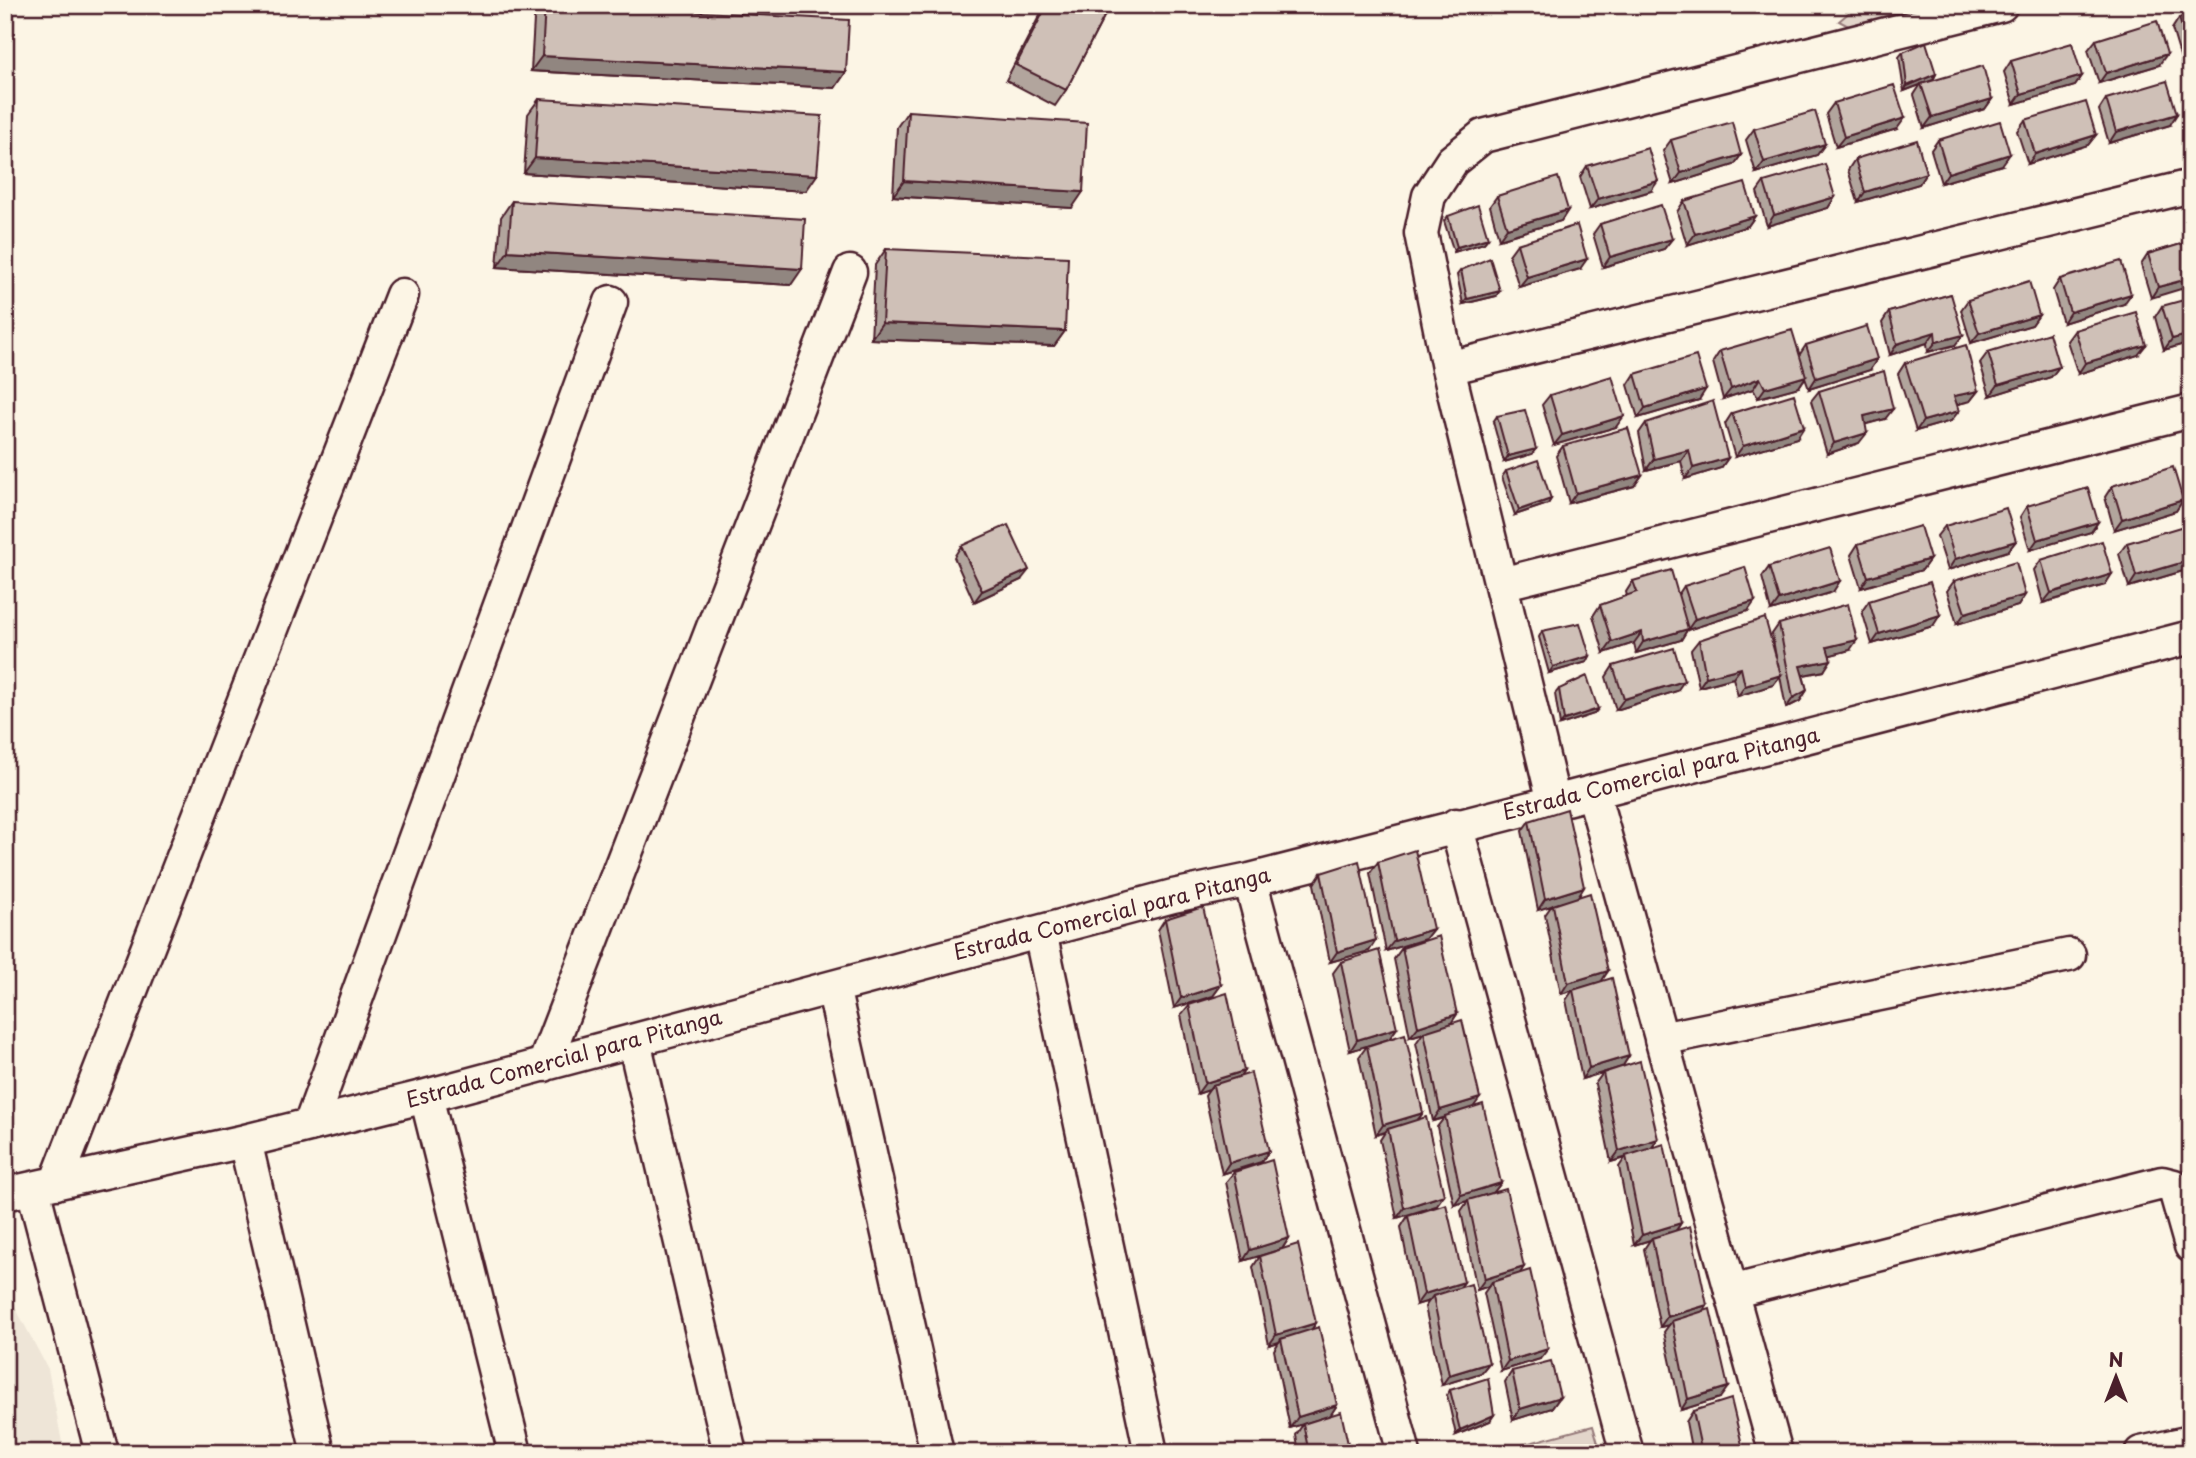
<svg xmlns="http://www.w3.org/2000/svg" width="2196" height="1458" viewBox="0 0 2196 1458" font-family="'Playpen Sans',sans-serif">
<rect width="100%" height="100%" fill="#fcf5e5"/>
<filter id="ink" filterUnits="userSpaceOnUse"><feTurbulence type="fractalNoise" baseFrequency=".0143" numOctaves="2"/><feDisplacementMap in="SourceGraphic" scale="14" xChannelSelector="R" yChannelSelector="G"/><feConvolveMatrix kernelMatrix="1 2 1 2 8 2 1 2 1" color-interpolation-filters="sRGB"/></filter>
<g filter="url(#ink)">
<path fill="#eee5d7" d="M5,1288L48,1369L64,1453H5Z"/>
<path fill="#e2d5ca" stroke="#967a7a" stroke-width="2" d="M1858,5H1949L1854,29L1839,21Z
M1593,1426L1601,1453H1492Z"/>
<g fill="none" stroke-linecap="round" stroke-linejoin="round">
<g stroke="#4a1f2b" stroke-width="37">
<path id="minor" d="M1448,368L2191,186
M1501,584L2191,411
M1593,792L1776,1453
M1554,802L1448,368L1421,233L1429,196L1452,161L1483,136L2001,5
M1456,825L1627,1453
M1250,880L1404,1453
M1040,932L1151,1453
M833,987L937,1453
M1661,1039L2069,955
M634,1041L730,1453
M544,1065L850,272
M426,1096L515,1453
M310,1125L611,302
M245,1141L318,1453
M56,1183L402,295
M33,1189L102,1453
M5,1194L245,1141L426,1096L1173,896L1250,880L1554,802L2191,637
M1731,1292L2162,1183L2174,1186L2191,1246
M2141,1453L2191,1442"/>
</g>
<use href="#minor" stroke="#fcf5e5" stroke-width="32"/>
</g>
<path fill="#b2a59d" stroke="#4a1f2b" stroke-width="2" d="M544,5H572L846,72L835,88L531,71L534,19Z
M1045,5H1110L1066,90L1055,106L1006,80Z
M2191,15V60L2182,62L2172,29L2179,18Z
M2096,40L2159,65L2099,83L2088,50Z
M1903,52L1936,74L1933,80L1904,91L1899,57Z
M2011,61L2082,76L2075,86L2014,104L2004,72Z
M2191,80V106L2185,88Z
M1921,84L1992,99L1985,109L1924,128L1914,95Z
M539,99L806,191L524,173L528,114Z
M2106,99L2170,125L2109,143L2099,110Z
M1834,103L1897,129L1836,147L1826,114Z
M908,111L1072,208L893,196L897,127Z
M2025,120L2096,135L2088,145L2028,164L2017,131Z
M1754,129L1825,144L1817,155L1756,173L1746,140Z
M1671,140L1741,155L1734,165L1673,184L1663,151Z
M1938,140L2002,165L1941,183L1931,150Z
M1855,159L1926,173L1919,184L1858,202L1848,170Z
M1587,166L1651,191L1590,209L1580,177Z
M1764,182L1835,197L1828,208L1767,226L1757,192Z
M1497,196L1568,210L1561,221L1499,239L1490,206Z
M512,201L791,285L497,267L501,217Z
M1684,201L1755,216L1748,226L1687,245L1677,212Z
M1448,216L1488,238L1484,243L1454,252L1444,221Z
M1600,224L1672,239L1664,249L1603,267L1593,234Z
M2191,241L2151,298L2141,265L2148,254Z
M1517,244L1580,269L1519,287L1509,255Z
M886,249L1065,331L1054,346L871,339L875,265Z
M1461,270L1496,296L1463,304L1457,275Z
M2060,279L2124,304L2063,323L2053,290Z
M1951,294L1955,345L1928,352L1927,343L1890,355L1882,323L1889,312Z
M1968,300L2039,315L2032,325L1971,343L1961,310Z
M2162,306L2191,342L2164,350L2155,317Z
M2075,330L2138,355L2078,374L2067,341Z
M1806,345L1870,370L1809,389L1805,378L1799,387L1758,398L1753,389L1723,399L1713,362L1720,351L1800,354Z
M1988,352L2059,367L2051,377L1990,396L1980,363Z
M1905,363L1978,391L1970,401L1957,404L1951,421L1916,431L1898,374Z
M1635,374L1699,400L1638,418L1628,385Z
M1819,391L1885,419L1865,424L1859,443L1827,454L1811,401Z
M1550,395L1616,427L1554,445L1542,405Z
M1732,413L1797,438L1735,457L1725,424Z
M1497,416L1532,454L1504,462L1493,422Z
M1646,423L1728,458L1721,468L1685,479L1681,461L1646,470L1639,433Z
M1563,446L1642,475L1634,486L1569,503L1556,456Z
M1506,471L1551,499L1548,504L1515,515L1502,477Z
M2112,486L2183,500L2176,511L2114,530L2105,497Z
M2027,506L2098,522L2091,532L2030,550L2020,517Z
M1945,526L2016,541L2008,551L1948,570L1937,536Z
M2191,536L2190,569L2129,587L2119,554L2127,543Z
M1858,544L1930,559L1922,570L1861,588L1851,555Z
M961,546L1021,580L974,602L954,557Z
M2041,560L2105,585L2043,603L2034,570Z
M1769,567L1833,592L1771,611L1762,577Z
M1633,581L1678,595L1684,586L1748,611L1687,630L1681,640L1636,653L1634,643L1604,653L1593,616L1600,605L1627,596L1626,592Z
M1954,581L2025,595L2018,606L1957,624L1947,591Z
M1869,601L1933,626L1872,644L1862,611Z
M1779,624L1850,650L1830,655L1824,671L1803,675L1807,690L1800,701L1786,708L1780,676L1773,685L1738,696L1733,678L1699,687L1691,650L1699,640L1777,663L1772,634Z
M1542,631L1590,656L1587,662L1549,673L1539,637Z
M1613,666L1677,691L1616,710L1606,677Z
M1559,689L1598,709L1594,714L1560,725L1555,694Z
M1529,821L1584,887L1578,897L1608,971L1601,981L1629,1056L1622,1067L1582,1079L1566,1000L1573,990L1561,994L1545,915L1552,905L1538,910L1522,831Z
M1378,862L1433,929L1425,939L1386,951L1370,873Z
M1321,873L1376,940L1369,951L1330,962L1314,884Z
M1165,919L1221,985L1213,996L1174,1008L1158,930Z
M1402,948L1457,1014L1451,1023L1474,1107L1501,1183L1494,1192L1520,1273L1540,1359L1501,1371L1484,1293L1489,1286L1477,1290L1461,1211L1468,1201L1454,1205L1437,1127L1444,1118L1433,1121L1416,1043L1423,1033L1410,1037L1394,959Z
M1341,962L1397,1028L1389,1039L1350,1051L1333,973Z
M1189,1005L1269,1151L1261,1162L1222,1174L1205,1096L1209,1090L1197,1094L1181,1015Z
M1367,1046L1423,1113L1418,1119L1436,1206L1397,1218L1380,1140L1385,1132L1376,1135L1359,1057Z
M1603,1073L1658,1139L1652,1148L1681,1223L1676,1231L1707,1305L1703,1311L1720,1398L1681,1410L1664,1332L1669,1325L1660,1327L1644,1249L1650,1240L1634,1245L1619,1167L1625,1158L1611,1162L1595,1084Z
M1234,1172L1289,1238L1282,1249L1243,1261L1226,1182Z
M1408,1216L1464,1282L1460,1288L1489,1363L1481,1373L1442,1385L1425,1307L1429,1301L1416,1305L1401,1227Z
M1260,1256L1316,1323L1312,1329L1337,1405L1330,1415L1350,1453H1299L1296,1435L1303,1424L1290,1428L1274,1350L1279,1342L1269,1345L1253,1267Z
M1512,1371L1560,1397L1552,1408L1513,1420L1505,1382Z
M1450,1390L1490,1421L1456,1435L1447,1395Z
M1693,1411L1744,1453H1692L1686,1422Z"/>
<path fill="#918680" stroke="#4a1f2b" stroke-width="2" d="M2191,51V60L2182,62L2190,52Z
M2167,54L2159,65L2099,83L2106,73Z
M542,56L846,72L835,88L531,71Z
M1936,74L1933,80L1904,91L1907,86Z
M2082,76L2075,86L2014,104L2021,94Z
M1992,99L1985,109L1924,128L1932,117Z
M2177,114L2170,125L2109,143L2116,132Z
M1905,118L1897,129L1836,147L1844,137Z
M2096,135L2088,145L2028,164L2035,154Z
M1825,144L1817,155L1756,173L1764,162Z
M2010,154L2002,165L1941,183L1948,173Z
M1741,155L1734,165L1673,184L1681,173Z
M535,158L817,175L806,191L524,173Z
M1926,173L1919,184L1858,202L1865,192Z
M904,181L1083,192L1072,208L893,196Z
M1658,181L1651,191L1590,209L1598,199Z
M1835,197L1828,208L1767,226L1774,215Z
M1568,210L1561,221L1499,239L1507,228Z
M1755,216L1748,226L1687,245L1695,234Z
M1488,238L1484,243L1454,252L1457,247Z
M1672,239L1664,249L1603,267L1610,257Z
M508,251L802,269L791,285L497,267Z
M1587,259L1580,269L1519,287L1527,277Z
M2191,278V286L2151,298L2158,287Z
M1500,291L1496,296L1463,304L1467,299Z
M2131,294L2124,304L2063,323L2070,312Z
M2039,315L2032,325L1971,343L1979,333Z
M882,323L1065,331L1054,346L871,339Z
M1935,332L1927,343L1890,355L1897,344Z
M2191,334V342L2164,350L2172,339Z
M1963,335L1955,345L1928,352L1936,342Z
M2146,345L2138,355L2078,374L2085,363Z
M1877,359L1870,370L1809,389L1816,378Z
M2059,367L2051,377L1990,396L1998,385Z
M1806,376L1799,387L1758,398L1765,388Z
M1760,378L1753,389L1723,399L1731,389Z
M1706,389L1699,400L1638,418L1645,408Z
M1978,391L1970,401L1947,407L1954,396Z
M1893,409L1885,419L1856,427L1864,416Z
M1959,411L1951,421L1916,431L1923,421Z
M1624,416L1616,427L1554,445L1562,435Z
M1804,427L1797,438L1735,457L1743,446Z
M1867,433L1859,443L1827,454L1834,443Z
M1536,449L1532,454L1504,462L1508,456Z
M1689,450L1681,461L1646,470L1654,459Z
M1728,458L1721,468L1685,479L1693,468Z
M1642,475L1634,486L1569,503L1576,493Z
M1551,499L1548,504L1515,515L1519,510Z
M2183,500L2176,511L2114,530L2122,519Z
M2098,522L2091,532L2030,550L2037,540Z
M2016,541L2008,551L1948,570L1955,559Z
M1930,559L1922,570L1861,588L1868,577Z
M2191,560L2190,569L2129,587L2136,576Z
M1029,570L1021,580L974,602L982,591Z
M2112,574L2105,585L2043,603L2051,593Z
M1840,581L1833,592L1771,611L1779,600Z
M2025,595L2018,606L1957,624L1965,613Z
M1755,601L1748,611L1687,630L1681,640L1636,653L1643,642L1688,629L1695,619Z
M1940,615L1933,626L1872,644L1879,634Z
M1642,632L1634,643L1604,653L1612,642Z
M1857,640L1850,650L1820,658L1827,647Z
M1590,656L1587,662L1549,673L1553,667Z
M1831,660L1824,671L1793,677L1800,666Z
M1741,668L1733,678L1699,687L1706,677Z
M1781,675L1773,685L1738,696L1745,686Z
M1684,681L1677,691L1616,710L1624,699Z
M1807,690L1800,701L1786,708L1793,698Z
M1598,709L1594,714L1560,725L1564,720Z
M1584,887L1577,898L1538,910L1545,899Z
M1433,929L1425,939L1386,951L1394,941Z
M1376,940L1369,951L1330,962L1337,952Z
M1608,971L1601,982L1561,994L1568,983Z
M1221,985L1213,996L1174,1008L1181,998Z
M1457,1014L1450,1025L1410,1037L1418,1027Z
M1397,1028L1389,1039L1350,1051L1357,1040Z
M1629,1056L1622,1067L1582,1079L1589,1068Z
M1244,1071L1237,1082L1213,1085L1209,1090L1197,1094L1205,1083Z
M1480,1098L1472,1109L1433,1121L1440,1110Z
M1423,1113L1415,1123L1388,1129L1385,1132L1376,1135L1383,1125Z
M1658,1139L1650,1150L1611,1162L1619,1151Z
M1269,1151L1261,1162L1222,1174L1229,1163Z
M1501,1183L1493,1193L1454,1205L1461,1195Z
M1444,1195L1436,1206L1397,1218L1404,1208Z
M1681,1223L1674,1233L1652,1238L1650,1240L1634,1245L1642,1235Z
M1289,1238L1282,1249L1243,1261L1250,1250Z
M1524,1267L1517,1278L1492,1282L1489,1286L1477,1290L1485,1279Z
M1464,1282L1456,1293L1433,1296L1429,1301L1416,1305L1424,1294Z
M1707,1305L1700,1315L1672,1321L1669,1325L1660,1327L1667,1317Z
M1316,1323L1309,1333L1281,1339L1279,1342L1269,1345L1276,1335Z
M1548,1349L1540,1359L1501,1371L1508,1361Z
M1489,1363L1481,1373L1442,1385L1449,1375Z
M1728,1387L1720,1398L1681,1410L1688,1399Z
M1560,1397L1552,1408L1513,1420L1520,1409Z
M1337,1405L1330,1416L1290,1428L1298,1417Z
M1494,1415L1490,1421L1456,1435L1460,1430Z"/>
<path fill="#cfc0b7" stroke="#4a1f2b" stroke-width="2" d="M545,5H572L849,20L846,72L542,56Z
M1047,5H1110L1066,90L1016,65Z
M2191,15V51L2190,52L2179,18Z
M2157,21L2167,54L2106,73L2096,40Z
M1926,42L1936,74L1907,86L1903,52Z
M2072,43L2082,76L2021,94L2011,61Z
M1983,66L1992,99L1932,117L1921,84Z
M2167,81L2177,114L2116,132L2106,99Z
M1894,85L1905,118L1844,137L1834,103Z
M539,99L822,116L817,175L535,158Z
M2086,102L2096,135L2035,154L2025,120Z
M908,111L1087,123L1083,192L904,181Z
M1815,111L1825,144L1764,162L1754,129Z
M2000,121L2010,154L1948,173L1938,140Z
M1732,122L1741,155L1681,173L1671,140Z
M1917,140L1926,173L1865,192L1855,159Z
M1648,148L1658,181L1598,199L1587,166Z
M1825,164L1835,197L1774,215L1764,182Z
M1558,177L1568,210L1507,228L1497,196Z
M1745,183L1755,216L1695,234L1684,201Z
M512,201L805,219L802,269L508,251Z
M1478,205L1488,238L1457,247L1448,216Z
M1661,205L1672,239L1610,257L1600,224Z
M1577,225L1587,259L1527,277L1517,244Z
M2191,241V278L2158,287L2148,254Z
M886,249L1068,257L1065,331L882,323Z
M1490,258L1500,291L1467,299L1461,270Z
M2121,261L2131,294L2070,312L2060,279Z
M2029,281L2039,315L1979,333L1968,300Z
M1951,294L1963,335L1936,342L1935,332L1897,344L1889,312Z
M2191,298V334L2172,339L2162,306Z
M2136,312L2146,345L2085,363L2075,330Z
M1867,326L1877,359L1816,378L1806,345Z
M1792,330L1806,376L1765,388L1760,378L1731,389L1720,351Z
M2049,333L2059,367L1998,385L1988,352Z
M1966,345L1978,391L1954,396L1959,411L1923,421L1905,363Z
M1696,356L1706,389L1645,408L1635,374Z
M1884,371L1893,409L1864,416L1867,433L1834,443L1819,391Z
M1612,376L1624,416L1562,435L1550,395Z
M1794,394L1804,427L1743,446L1732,413Z
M1713,401L1728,458L1693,468L1689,450L1654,459L1646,423Z
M1525,410L1536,449L1508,456L1497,416Z
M1628,428L1642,475L1576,493L1563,446Z
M1538,460L1551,499L1519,510L1506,471Z
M2173,467L2183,500L2122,519L2112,486Z
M2088,488L2098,522L2037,540L2027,506Z
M2006,508L2016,541L1955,559L1945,526Z
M1008,525L1029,570L982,591L961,546Z
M2187,525L2191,536V560L2136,576L2127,543Z
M1920,526L1930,559L1868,577L1858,544Z
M2102,541L2112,574L2051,593L2041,560Z
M1830,548L1840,581L1779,600L1769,567Z
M2016,562L2025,595L1965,613L1954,581Z
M1745,567L1755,601L1695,619L1684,586Z
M1671,570L1688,629L1643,642L1642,632L1612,642L1600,605L1637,592L1633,581Z
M1930,582L1940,615L1879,634L1869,601Z
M1848,604L1857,640L1827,647L1831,660L1800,666L1807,690L1793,698L1779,624Z
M1765,618L1781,675L1745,686L1741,668L1706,677L1699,640Z
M1580,623L1590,656L1553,667L1542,631Z
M1674,648L1684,681L1624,699L1613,666Z
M1587,676L1598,709L1564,720L1559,689Z
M1567,809L1584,887L1545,899L1529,821Z
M1415,850L1433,929L1394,941L1378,862Z
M1359,861L1376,940L1337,952L1321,873Z
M1590,893L1608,971L1568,983L1553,905Z
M1203,907L1221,985L1181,998L1165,919Z
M1439,936L1457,1014L1418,1027L1402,948Z
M1379,950L1397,1028L1357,1040L1341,962Z
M1612,978L1629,1056L1589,1068L1573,990Z
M1227,993L1244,1071L1205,1083L1189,1005Z
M1462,1020L1480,1098L1440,1110L1424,1032Z
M1405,1034L1423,1113L1383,1125L1367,1046Z
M1640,1061L1658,1139L1619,1151L1603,1073Z
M1251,1073L1269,1151L1229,1163L1213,1085Z
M1483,1104L1501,1183L1461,1195L1445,1116Z
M1426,1117L1444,1195L1404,1208L1388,1129Z
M1664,1144L1681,1223L1642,1235L1626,1156Z
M1272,1160L1289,1238L1250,1250L1234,1172Z
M1506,1189L1524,1267L1485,1279L1468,1200Z
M1446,1204L1464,1282L1424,1294L1408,1216Z
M1690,1226L1707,1305L1667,1317L1652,1238Z
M1298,1244L1316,1323L1276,1335L1260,1256Z
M1530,1270L1548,1349L1508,1361L1492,1282Z
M1471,1284L1489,1363L1449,1375L1433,1296Z
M1710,1309L1728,1387L1688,1399L1672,1321Z
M1319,1327L1337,1405L1298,1417L1281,1339Z
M1551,1361L1560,1397L1520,1409L1512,1371Z
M1488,1378L1494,1415L1460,1430L1450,1390Z
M1731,1399L1744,1453H1702L1693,1411Z
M1341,1412L1350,1453H1309L1303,1424Z"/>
</g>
<g text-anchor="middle" stroke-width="5" stroke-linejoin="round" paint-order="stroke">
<g font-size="21" fill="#4a1f2b" stroke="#fcf5e5">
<text transform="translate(1661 774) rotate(-14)" y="7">Estrada Comercial para Pitanga</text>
<text transform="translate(1112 914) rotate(-14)" y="7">Estrada Comercial para Pitanga</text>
<text transform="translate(564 1059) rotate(-15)" y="7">Estrada Comercial para Pitanga</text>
</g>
</g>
<rect width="2196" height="1458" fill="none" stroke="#fcf5e5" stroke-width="28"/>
<rect x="14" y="14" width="2168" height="1430" fill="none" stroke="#4a1f2b" stroke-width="2.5" filter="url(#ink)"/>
<g transform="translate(2116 1377)" stroke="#fcf5e5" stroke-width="5" paint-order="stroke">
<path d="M0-5L12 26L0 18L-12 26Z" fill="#4a1f2b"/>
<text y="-10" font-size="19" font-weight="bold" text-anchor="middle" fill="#4a1f2b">N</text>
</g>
</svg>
